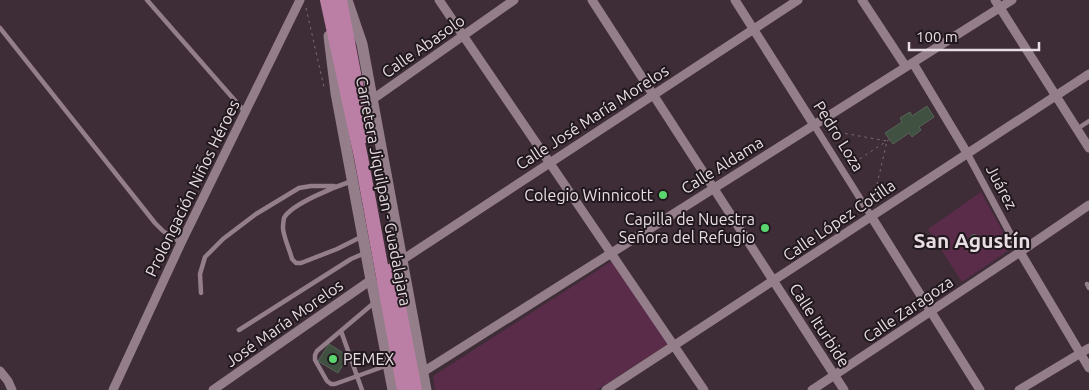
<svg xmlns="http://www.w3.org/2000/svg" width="1089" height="390" viewBox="0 0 1089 390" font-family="Ubuntu,sans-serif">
<rect width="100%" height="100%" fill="#3e2d37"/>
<path fill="#5a2c4a" d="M981,192L1012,248L962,282L928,229Z
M612,261L668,344L597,390H435L433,376Z"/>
<path fill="#405041" stroke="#556556" d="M927,106L934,117L919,127L921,130L912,137L909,133L893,144L885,133L902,122L900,118L910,112L912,116Z
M969.5 239a4.5 4.5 0 1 1 9 0a4.5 4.5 0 1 1-9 0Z
M329,344L348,356L338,373L318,361Z"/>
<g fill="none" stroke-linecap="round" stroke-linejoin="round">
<path stroke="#7b6c75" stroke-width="1" stroke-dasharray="2.5 4" stroke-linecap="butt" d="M306,8L324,87
M826,130L887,141L873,202
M849,166L890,139"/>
<path stroke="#937e8a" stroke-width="4.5" d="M147,0L245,112
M0,28L155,223L163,231L181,243
M1077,129L1089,121
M352,181C337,186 291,204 284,218C284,218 283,225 283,226C282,234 290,250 292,259L296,263H301L337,249L361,237
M1087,284L1089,288
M201,293L200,274L205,257L223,239L256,214L299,188L311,186H334
M375,302L317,351L315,355V360L327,381L331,384H335L388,365
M239,330L351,259L365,253
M341,331L362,390"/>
<path stroke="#937e8a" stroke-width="7" d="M814,125L871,216
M967,153L1020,252"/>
<path stroke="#937e8a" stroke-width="9" d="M439,0L704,390
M592,0L844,390
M735,0L814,125
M862,0L906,67
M995,0L1089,148
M913,63L967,153
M373,99L514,0
M871,216L980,390
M1020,252L1089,368
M402,260L798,0
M0,371L8,381L12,390
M423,372L1012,0
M113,390L181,243L300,0
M213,390L371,280
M606,390L1089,74
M812,390L1020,252L1089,205
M1019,390L1089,348"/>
<path stroke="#937e8a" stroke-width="11" d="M347,0L362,44L426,390
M329,36L336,93L371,280L376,302L393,390"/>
<path stroke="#bb7ea4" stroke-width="14" d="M327,0L361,157L404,390
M340,0L366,136
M392,270L415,390"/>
</g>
<g fill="#5bd56e" stroke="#20181d" stroke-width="2">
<circle cx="663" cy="195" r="5"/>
<circle cx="765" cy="228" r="5"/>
<circle cx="333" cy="359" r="5"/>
</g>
<g text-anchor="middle" stroke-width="4" stroke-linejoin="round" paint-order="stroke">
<g font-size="16" fill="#e9dde4" stroke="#20181d">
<text transform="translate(423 46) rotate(-35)" y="6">Calle Abasolo</text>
<text transform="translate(592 117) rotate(-33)" y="6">Calle José María Morelos</text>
<text transform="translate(839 136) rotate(58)" y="6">Pedro Loza</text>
<text transform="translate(722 165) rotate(-32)" y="6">Calle Aldama</text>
<text transform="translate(1002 187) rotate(62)" y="6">Juárez</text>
<text transform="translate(192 188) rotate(-64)" y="6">Prolongación Niños Héroes</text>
<text transform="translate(384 191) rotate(79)" y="6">Carretera Jiquilpan - Guadalajara</text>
<text transform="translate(839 220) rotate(-34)" y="6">Calle López Cotilla</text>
<text transform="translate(908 309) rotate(-34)" y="6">Calle Zaragoza</text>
<text transform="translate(284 323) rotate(-35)" y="6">José María Morelos</text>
<text transform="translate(820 325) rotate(57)" y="6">Calle Iturbide</text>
</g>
<g font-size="16" fill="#e9dde4" stroke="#20181d" text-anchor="end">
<text x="653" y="201">Colegio Winnicott</text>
<text x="755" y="225">Capilla de Nuestra<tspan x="755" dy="18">Señora del Refugio</tspan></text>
<text x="343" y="365" text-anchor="start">PEMEX</text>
</g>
<g font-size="21" font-weight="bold" fill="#e9dde4" stroke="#20181d">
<text x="972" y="248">San Agustín</text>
</g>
</g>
<path d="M909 42v8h130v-8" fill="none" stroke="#e9dde4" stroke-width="2.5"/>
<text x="916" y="42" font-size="15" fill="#e9dde4" stroke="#20181d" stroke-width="4" paint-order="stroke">100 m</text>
</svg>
